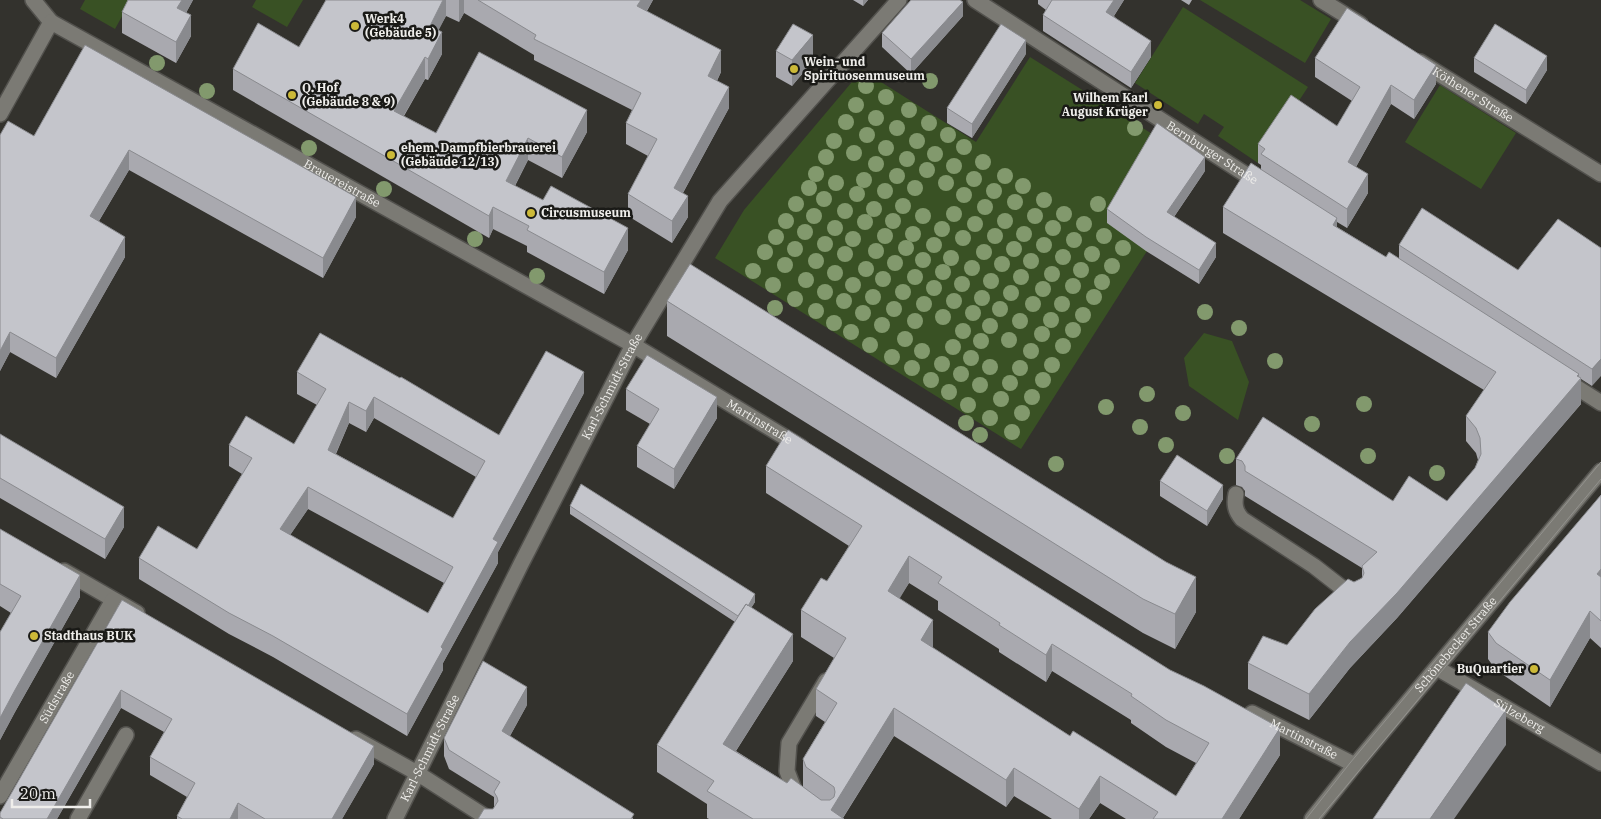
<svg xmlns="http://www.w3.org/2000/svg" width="1601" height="819" viewBox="0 0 1601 819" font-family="'IBM Plex Serif',serif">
<rect width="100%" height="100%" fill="#33322d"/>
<path fill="#395124" d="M85,0H131L115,29L80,9Z
M256,0H303L287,27L252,7Z
M1200,0H1300L1331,19L1305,63Z
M1183,7L1308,87L1258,163L1218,136L1224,127L1204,114L1198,124L1135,83Z
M1030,57L1157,137L1147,251L1021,449L715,258L744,210L862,70L976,142Z
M1440,85L1516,133L1481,189L1405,142Z
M1204,333L1232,341L1249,382L1238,420L1189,386L1184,358Z"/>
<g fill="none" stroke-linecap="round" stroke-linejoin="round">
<g stroke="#52514d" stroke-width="18">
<path id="lane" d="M33,0L51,22
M1236,494C1234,504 1235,511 1242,519L1314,566L1355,598
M78,819L126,735
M826,819L798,800L787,771L789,743L826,681"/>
</g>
<g stroke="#52514d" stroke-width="18">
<g id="street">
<path id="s1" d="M975,0L1262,185"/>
<path d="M1321,0L1360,24"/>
<path id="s2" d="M1420,62L1601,174"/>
<path id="s3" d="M0,114L51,22L633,345L801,447"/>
<path d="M1565,380L1601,403"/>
<path d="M64,571L137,613"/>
<path id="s4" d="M1437,668L1601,763"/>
<path id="s5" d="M1252,713L1355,765"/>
<path d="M356,739L417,773L489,819"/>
<path id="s6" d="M0,796L113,600"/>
<path id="s7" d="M395,819L521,564L633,345L720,201L899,0"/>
</g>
</g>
<g stroke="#52514d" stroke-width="18">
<g id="secondary">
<path id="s8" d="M1312,819L1355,765L1601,471"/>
</g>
</g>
<use href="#lane" stroke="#7b7a74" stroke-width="15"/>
<use href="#street" stroke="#7b7a74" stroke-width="15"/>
<use href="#secondary" stroke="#7b7a74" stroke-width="15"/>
<path stroke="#93928e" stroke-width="1" d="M1306,819L1350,763L1601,462
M1319,819L1601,479"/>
</g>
<g fill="#82996d">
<circle cx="157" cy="63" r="8"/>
<circle cx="930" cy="81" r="8"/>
<circle cx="866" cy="86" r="8"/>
<circle cx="207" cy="91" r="8"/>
<circle cx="886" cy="97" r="8"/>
<circle cx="856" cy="105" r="8"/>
<circle cx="909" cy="110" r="8"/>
<circle cx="876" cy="118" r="8"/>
<circle cx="846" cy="122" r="8"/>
<circle cx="929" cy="123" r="8"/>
<circle cx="897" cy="128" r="8"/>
<circle cx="1135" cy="128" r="8"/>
<circle cx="867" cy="135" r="8"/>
<circle cx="948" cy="135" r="8"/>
<circle cx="834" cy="141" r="8"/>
<circle cx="917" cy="141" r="8"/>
<circle cx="964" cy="147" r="8"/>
<circle cx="309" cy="148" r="8"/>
<circle cx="886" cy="148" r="8"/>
<circle cx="854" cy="153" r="8"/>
<circle cx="935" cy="154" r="8"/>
<circle cx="826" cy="157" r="8"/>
<circle cx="907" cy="159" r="8"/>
<circle cx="983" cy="162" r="8"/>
<circle cx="876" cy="164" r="8"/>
<circle cx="954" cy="166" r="8"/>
<circle cx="927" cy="170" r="8"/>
<circle cx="816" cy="174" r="8"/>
<circle cx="897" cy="176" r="8"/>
<circle cx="1005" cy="176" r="8"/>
<circle cx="974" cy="179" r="8"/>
<circle cx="864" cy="180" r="8"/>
<circle cx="836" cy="183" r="8"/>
<circle cx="946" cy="183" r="8"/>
<circle cx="1023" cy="186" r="8"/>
<circle cx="809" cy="188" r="8"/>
<circle cx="915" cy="188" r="8"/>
<circle cx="384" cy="189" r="8"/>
<circle cx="885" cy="191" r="8"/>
<circle cx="994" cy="191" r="8"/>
<circle cx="857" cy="194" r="8"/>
<circle cx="964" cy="195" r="8"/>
<circle cx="824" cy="199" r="8"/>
<circle cx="1044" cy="200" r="8"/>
<circle cx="1015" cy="202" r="8"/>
<circle cx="796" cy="204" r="8"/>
<circle cx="1098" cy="204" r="8"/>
<circle cx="903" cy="206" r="8"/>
<circle cx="985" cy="207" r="8"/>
<circle cx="874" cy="209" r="8"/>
<circle cx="845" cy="211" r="8"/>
<circle cx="954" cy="214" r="8"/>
<circle cx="1064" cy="214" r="8"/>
<circle cx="814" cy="216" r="8"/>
<circle cx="923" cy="216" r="8"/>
<circle cx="1035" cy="216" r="8"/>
<circle cx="786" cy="221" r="8"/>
<circle cx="893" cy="221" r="8"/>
<circle cx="1005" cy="221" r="8"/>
<circle cx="865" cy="222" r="8"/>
<circle cx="975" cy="224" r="8"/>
<circle cx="1084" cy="224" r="8"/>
<circle cx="835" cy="228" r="8"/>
<circle cx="1053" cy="228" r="8"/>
<circle cx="942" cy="229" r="8"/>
<circle cx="805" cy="232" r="8"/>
<circle cx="913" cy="234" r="8"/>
<circle cx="1024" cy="234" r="8"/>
<circle cx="885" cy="236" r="8"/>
<circle cx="995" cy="236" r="8"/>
<circle cx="1104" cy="236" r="8"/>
<circle cx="776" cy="237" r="8"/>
<circle cx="963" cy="238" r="8"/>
<circle cx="475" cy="239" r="8"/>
<circle cx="853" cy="239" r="8"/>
<circle cx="1074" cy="240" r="8"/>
<circle cx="825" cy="244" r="8"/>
<circle cx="934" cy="245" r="8"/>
<circle cx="1044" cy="245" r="8"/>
<circle cx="906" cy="248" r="8"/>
<circle cx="1123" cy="248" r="8"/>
<circle cx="795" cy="249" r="8"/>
<circle cx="1014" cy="249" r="8"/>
<circle cx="876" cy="251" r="8"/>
<circle cx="765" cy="252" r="8"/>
<circle cx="984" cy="252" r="8"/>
<circle cx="845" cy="254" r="8"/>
<circle cx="1092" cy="254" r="8"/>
<circle cx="1063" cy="257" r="8"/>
<circle cx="951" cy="258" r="8"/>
<circle cx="923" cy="260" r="8"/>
<circle cx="816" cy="261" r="8"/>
<circle cx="1031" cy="261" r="8"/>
<circle cx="895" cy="263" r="8"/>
<circle cx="1002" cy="264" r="8"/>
<circle cx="785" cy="265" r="8"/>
<circle cx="1112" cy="266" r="8"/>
<circle cx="972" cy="268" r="8"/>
<circle cx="866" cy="269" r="8"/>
<circle cx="1081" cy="270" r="8"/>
<circle cx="753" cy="271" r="8"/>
<circle cx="943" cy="272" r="8"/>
<circle cx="835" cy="273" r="8"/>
<circle cx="1052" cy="274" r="8"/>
<circle cx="537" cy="276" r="8"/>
<circle cx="915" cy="277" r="8"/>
<circle cx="1021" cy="277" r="8"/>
<circle cx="883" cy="279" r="8"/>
<circle cx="806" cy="280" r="8"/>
<circle cx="991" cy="281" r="8"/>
<circle cx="1102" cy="282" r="8"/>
<circle cx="962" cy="284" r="8"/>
<circle cx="773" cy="285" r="8"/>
<circle cx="853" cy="285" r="8"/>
<circle cx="1073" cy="286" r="8"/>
<circle cx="934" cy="288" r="8"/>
<circle cx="1043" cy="289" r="8"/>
<circle cx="825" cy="292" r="8"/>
<circle cx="903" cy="292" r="8"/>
<circle cx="1011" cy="293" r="8"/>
<circle cx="873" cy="297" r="8"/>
<circle cx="1094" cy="297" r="8"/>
<circle cx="982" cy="298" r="8"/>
<circle cx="795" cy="299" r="8"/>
<circle cx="844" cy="301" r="8"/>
<circle cx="954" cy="301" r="8"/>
<circle cx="924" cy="304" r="8"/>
<circle cx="1033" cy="304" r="8"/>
<circle cx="1062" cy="304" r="8"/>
<circle cx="775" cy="308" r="8"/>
<circle cx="894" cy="309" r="8"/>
<circle cx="1000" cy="309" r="8"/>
<circle cx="816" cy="311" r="8"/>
<circle cx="1205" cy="312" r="8"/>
<circle cx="863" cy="313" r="8"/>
<circle cx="973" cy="313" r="8"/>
<circle cx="1083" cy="315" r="8"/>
<circle cx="943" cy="317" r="8"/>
<circle cx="1051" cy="320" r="8"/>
<circle cx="915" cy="321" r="8"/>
<circle cx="1020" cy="321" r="8"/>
<circle cx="834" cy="323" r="8"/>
<circle cx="882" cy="325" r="8"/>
<circle cx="990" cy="326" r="8"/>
<circle cx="1239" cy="328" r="8"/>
<circle cx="1073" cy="330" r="8"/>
<circle cx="963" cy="331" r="8"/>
<circle cx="851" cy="332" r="8"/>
<circle cx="1042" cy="334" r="8"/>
<circle cx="905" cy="339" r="8"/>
<circle cx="1009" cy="340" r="8"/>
<circle cx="981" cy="341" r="8"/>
<circle cx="870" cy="345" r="8"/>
<circle cx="1063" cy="346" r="8"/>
<circle cx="953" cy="347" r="8"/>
<circle cx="922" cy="351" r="8"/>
<circle cx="1031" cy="351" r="8"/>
<circle cx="892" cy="357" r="8"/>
<circle cx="971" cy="358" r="8"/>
<circle cx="1275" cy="361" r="8"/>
<circle cx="942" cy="364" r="8"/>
<circle cx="1052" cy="365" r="8"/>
<circle cx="990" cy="367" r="8"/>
<circle cx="912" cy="368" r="8"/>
<circle cx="1020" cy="368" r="8"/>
<circle cx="961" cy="374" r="8"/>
<circle cx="931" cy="380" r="8"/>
<circle cx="1043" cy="380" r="8"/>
<circle cx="1010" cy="383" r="8"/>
<circle cx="980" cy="385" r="8"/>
<circle cx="949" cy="392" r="8"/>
<circle cx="1147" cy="394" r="8"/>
<circle cx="1032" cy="397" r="8"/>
<circle cx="1001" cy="399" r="8"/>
<circle cx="1364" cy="404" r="8"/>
<circle cx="968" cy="405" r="8"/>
<circle cx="1106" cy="407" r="8"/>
<circle cx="1022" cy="413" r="8"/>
<circle cx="1183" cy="413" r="8"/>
<circle cx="990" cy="418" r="8"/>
<circle cx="966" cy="423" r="8"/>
<circle cx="1312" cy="424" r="8"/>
<circle cx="1140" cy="427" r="8"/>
<circle cx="1012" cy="432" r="8"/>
<circle cx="980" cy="435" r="8"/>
<circle cx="1166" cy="445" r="8"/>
<circle cx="1227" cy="456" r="8"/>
<circle cx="1368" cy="456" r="8"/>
<circle cx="1056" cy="464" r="8"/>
<circle cx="1437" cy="473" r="8"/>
</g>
<path fill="#a9a9af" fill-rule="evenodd" d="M128,0H193L186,13L191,36L176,63L122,33V12Z
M326,0H653L647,11L721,72L717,81L729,108L683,193L688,217L672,243L628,216V194L648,156L626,144V123L632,110L534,60V55L464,13L459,22L446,16L438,30L442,54L428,80L425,79L404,116L436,133L587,132L562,178L528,160L515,186L628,250L604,294L527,252V246L493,229L489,238L233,90V69L299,47Z
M853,0H868L863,6Z
M1038,0H1124L1114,16L1151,57L1131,88L1043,31V15L1046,10L1038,4Z
M1181,0H1192L1189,5Z
M963,16L911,74L882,47V33Z
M85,45L356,217L323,278L129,170L99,221L125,257L56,378L10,352L0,371V135L34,136Z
M776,51L813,61L792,86L776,77Z
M1026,54L972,138L947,123V108Z
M1315,58L1436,84L1414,119L1391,104L1356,167L1368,193L1347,228L1337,222V227L1386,257L1399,259V245L1518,270L1601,248L1592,386L1581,379V404L1397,618L1350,668L1309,720L1248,689V663L1287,645L1354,582L1362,579V568L1245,496V491L1242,487L1236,485V459L1393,501H1447L1475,468L1478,460L1476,453L1466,441V416L1484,390L1223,233V207L1261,170V165L1258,163V144L1337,126L1352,101L1315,77Z
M1474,58L1547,70L1526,104L1474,72Z
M1205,171L1174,217L1216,257L1199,284L1146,251L1107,223V209Z
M667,301L1196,612L1175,649L1143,633L667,336Z
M297,372L499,435L584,393L498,552V563L443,663V670L407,736L273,657L229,634L139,579V558L197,549L242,474L229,466V445L294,444L317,405L297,394ZM374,418L476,477L453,518L336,454L349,423L366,432ZM308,509L444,583L428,613L290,535Z
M626,389L717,418L674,489L637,467V446L650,424L626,410Z
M0,434L124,527L105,559L0,498Z
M766,466L1280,755L1239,819H1126L1100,803L1089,819H1052L1014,796L1006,807L894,736L843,818L844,819H709L707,818V804L657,772V745L735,622L570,514V506L755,602L751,608L793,661L736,751L787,783L803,787V759L825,722L816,716V689L834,658L801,637V610L827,581L849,546L766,493ZM909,583L938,601V610L999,649V652L1046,682L1052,671L1131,720V723L1166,747L1196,763L1176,796L1070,736L933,648V647L899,598Z
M1160,481L1223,499L1207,526L1160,496Z
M1601,495V648L1590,638L1550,707L1496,670L1488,659V632Z
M0,529L80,597L15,712L0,740V632L11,613L0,606Z
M122,600L374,764L342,819H177V816L187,797L150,775V757L164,732L121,708L57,819H0V813Z
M527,705L510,736L634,819L493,809L494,808V797L449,769L444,756V738Z"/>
<path fill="#898a8e" d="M182,0H193L177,29V8Z
M443,0H446V16L430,47V26Z
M459,0H464V13L459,22Z
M641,0H653L637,27V6Z
M863,0H868L863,6Z
M1114,0H1124L1106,28V12Z
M963,2V16L911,74V59Z
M191,15V36L176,63V42Z
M442,32V54L428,80V59Z
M813,35V61L792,86V60Z
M1026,40V54L972,138V124Z
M1151,41V57L1131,88V72Z
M721,50V72L708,98V76Z
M1547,56V70L1526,104V90Z
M425,57V79L394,132V111Z
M1436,65V84L1414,119V100Z
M1391,85V104L1348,181V162Z
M729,87V108L674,209V188Z
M587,110V132L562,178V157Z
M528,138V160L506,203V181Z
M129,150V170L90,236V216Z
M1205,157V171L1167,227V212Z
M1368,174V193L1347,228V209Z
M688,196V217L672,243V221Z
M356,197V217L323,278V258Z
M493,207V229L489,238V216Z
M1337,218V244L1333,225Z
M628,228V250L604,294V272Z
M125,237V257L56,378V358Z
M1216,243V257L1199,284V270Z
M10,332V352L0,371V351Z
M1601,359V376L1592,386V369Z
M584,372V393L498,552V563L443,663V670L407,736V714L493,539Z
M1579,374V381L1581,378V404L1397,618L1350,668L1309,720V694L1350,642Z
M374,397V418L366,432V411Z
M717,397V418L674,489V469Z
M349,402V423L328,471V450Z
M1223,485V499L1207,526V511Z
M308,487V509L280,550V529Z
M124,507V527L105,559V539Z
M909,556V583L888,618V591Z
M1601,569V596L1597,574Z
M80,575V597L15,712L0,740V718L15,690Z
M1196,577V612L1175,649V614Z
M755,594V602L740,625V618Z
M1590,611V638L1550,707V680Z
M933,620V647L921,667V640Z
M793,634V661L723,771V744Z
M1052,644V671L1046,682V655Z
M527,687V705L502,750V731Z
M121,690V708L57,819H47Z
M894,708V736L842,819L831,810Z
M1506,710V745L1454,819H1430Z
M1280,728V755L1239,819H1222Z
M374,746V764L342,819H332Z
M1014,768V796L1006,807V780Z
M1100,776V803L1089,819H1079V809Z
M238,803V819H230Z"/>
<path fill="#c4c5cb" stroke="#898a8e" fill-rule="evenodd" d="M128,0H182L177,8L191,15L176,42L122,12Z
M326,0H443L430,26L442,32L428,59L425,57L394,111L436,133L479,52L587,110L562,157L528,138L506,181L543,200L551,186L628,228L604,272L527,230L529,226L493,207L489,216L233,69L258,23L299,47Z
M478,0H641L637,6L721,50L708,76L729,87L674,188L688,196L672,221L628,194L657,139L626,123L641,93L534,39L536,35Z
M911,0H960L963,2L911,59L882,33Z
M1052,0H1114L1106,12L1151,41L1131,72L1043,15Z
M1347,8L1436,65L1414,100L1391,85L1348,162L1368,174L1347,209L1261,154L1265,149L1258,144L1291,95L1337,126L1360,87L1315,58Z
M793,24L813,35L792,60L776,51Z
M1001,24L1026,40L972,124L947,108Z
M1495,24L1547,56L1526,90L1474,58Z
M85,45L356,197L323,258L129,150L90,216L125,237L56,358L10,332L0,351V135L8,121L34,136Z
M1157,123L1205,157L1167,212L1216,243L1199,270L1146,237L1107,209Z
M1251,163L1337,218L1333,225L1386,257L1389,252L1579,374L1577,376L1581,378L1397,593L1350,642L1309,694L1248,663L1263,636L1287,645L1315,609L1348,579L1354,582L1362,578L1364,573L1362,566L1377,552L1245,471V466L1242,461L1236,459L1263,417L1393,501L1409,476L1447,501L1475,468L1481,454L1480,438L1476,428L1466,416L1496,372L1223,207Z
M1422,208L1518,270L1558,219L1601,248V359L1592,369L1399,245Z
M690,264L1166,562L1196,577L1175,614L1143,599L667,301Z
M320,333L400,378L401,377L499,435L546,351L584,372L493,539L498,542L441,647L443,649L407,714L273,636L229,613L139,558L158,526L197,549L252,458L229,445L246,416L294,444L326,389L297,372ZM374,397L485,461L453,518L328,450L349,402L366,411ZM308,487L453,567L428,613L280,529Z
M647,355L717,397L674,469L637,446L659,409L626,389Z
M788,430L1170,670L1204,686L1280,728L1222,819H1153L1158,812L1100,776L1079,809L1014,768L1006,780L894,708L831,810L844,819H753L707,791L714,781L657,745L746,604L793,634L723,744L787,783L791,778L821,800H830L834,797L835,792L834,787L806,767L803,759L837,703L816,689L846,638L801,610L821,578L827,581L862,526L766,466ZM909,556L942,577L938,583L1000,623L999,625L1046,655L1052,644L1132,694L1131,696L1166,720L1209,743L1176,796L1073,731L1070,736L921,640L933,620L888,591Z
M0,434L124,507L105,539L0,478Z
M1177,455L1223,485L1207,511L1160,481Z
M581,484L755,594L748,606L746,604L738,616L570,506Z
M1601,495V569L1597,574L1601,577V621L1590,611L1550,680L1496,643L1488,632L1510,602Z
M0,529L80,575L15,690L0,718V632L21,596L0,584Z
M122,600L374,746L332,819H265L238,803L230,819H182L177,816L195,783L150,757L172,719L121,690L47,819H3L0,817V813Z
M483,661L527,687L502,731L634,814L631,819H478L484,809H493L498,801L497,797L494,792L500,782L449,750L444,738Z
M1466,683L1506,710L1430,819H1373Z"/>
<g fill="#ccb938" stroke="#1a1a17" stroke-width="2">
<circle cx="355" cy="26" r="5"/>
<circle cx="794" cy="69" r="5"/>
<circle cx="292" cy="95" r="5"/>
<circle cx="1158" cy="105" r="5"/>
<circle cx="391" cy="155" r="5"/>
<circle cx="531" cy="213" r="5"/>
<circle cx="34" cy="636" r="5"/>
<circle cx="1534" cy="669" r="5"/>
</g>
<g text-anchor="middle" stroke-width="5" stroke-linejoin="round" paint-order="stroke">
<g font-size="12" font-weight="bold" fill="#efeeeb" stroke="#1a1a17" text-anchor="start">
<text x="365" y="23">Werk4<tspan x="365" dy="14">(Gebäude 5)</tspan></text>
<text x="804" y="66">Wein- und<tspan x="804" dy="14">Spirituosenmuseum</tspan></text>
<text x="302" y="92">Q. Hof<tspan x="302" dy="14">(Gebäude 8 &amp; 9)</tspan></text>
<text x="1148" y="102" text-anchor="end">Wilhem Karl<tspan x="1148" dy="14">August Krüger</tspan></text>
<text x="401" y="152">ehem. Dampfbierbrauerei<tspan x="401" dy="14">(Gebäude 12/13)</tspan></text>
<text x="541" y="217">Circusmuseum</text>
<text x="44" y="640">Stadthaus BUK</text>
<text x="1524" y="673" text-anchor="end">BuQuartier</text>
</g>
<g font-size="12" fill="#efeeeb" stroke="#1a1a17">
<text dy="4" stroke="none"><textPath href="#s2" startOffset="62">Köthener Straße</textPath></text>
<text dy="4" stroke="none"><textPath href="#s1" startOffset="282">Bernburger Straße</textPath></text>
<text dy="4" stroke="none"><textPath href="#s3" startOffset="438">Brauereistraße</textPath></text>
<text dy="4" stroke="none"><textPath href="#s7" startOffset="484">Karl-Schmidt-Straße</textPath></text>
<text dy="4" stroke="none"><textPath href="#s3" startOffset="919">Martinstraße</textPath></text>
<text dy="4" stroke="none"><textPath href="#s8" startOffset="226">Schönebecker Straße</textPath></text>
<text dy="4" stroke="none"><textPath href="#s6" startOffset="114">Südstraße</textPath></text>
<text dy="4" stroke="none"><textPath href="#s4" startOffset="95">Sülzeberg</textPath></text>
<text dy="4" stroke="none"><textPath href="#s5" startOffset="58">Martinstraße</textPath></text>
<text dy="4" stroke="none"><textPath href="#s7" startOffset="79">Karl-Schmidt-Straße</textPath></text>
</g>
</g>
<path d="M12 799v8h78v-8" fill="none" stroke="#efeeeb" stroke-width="2.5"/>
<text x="20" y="799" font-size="15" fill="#efeeeb" stroke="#1a1a17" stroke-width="4" paint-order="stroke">20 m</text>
</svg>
